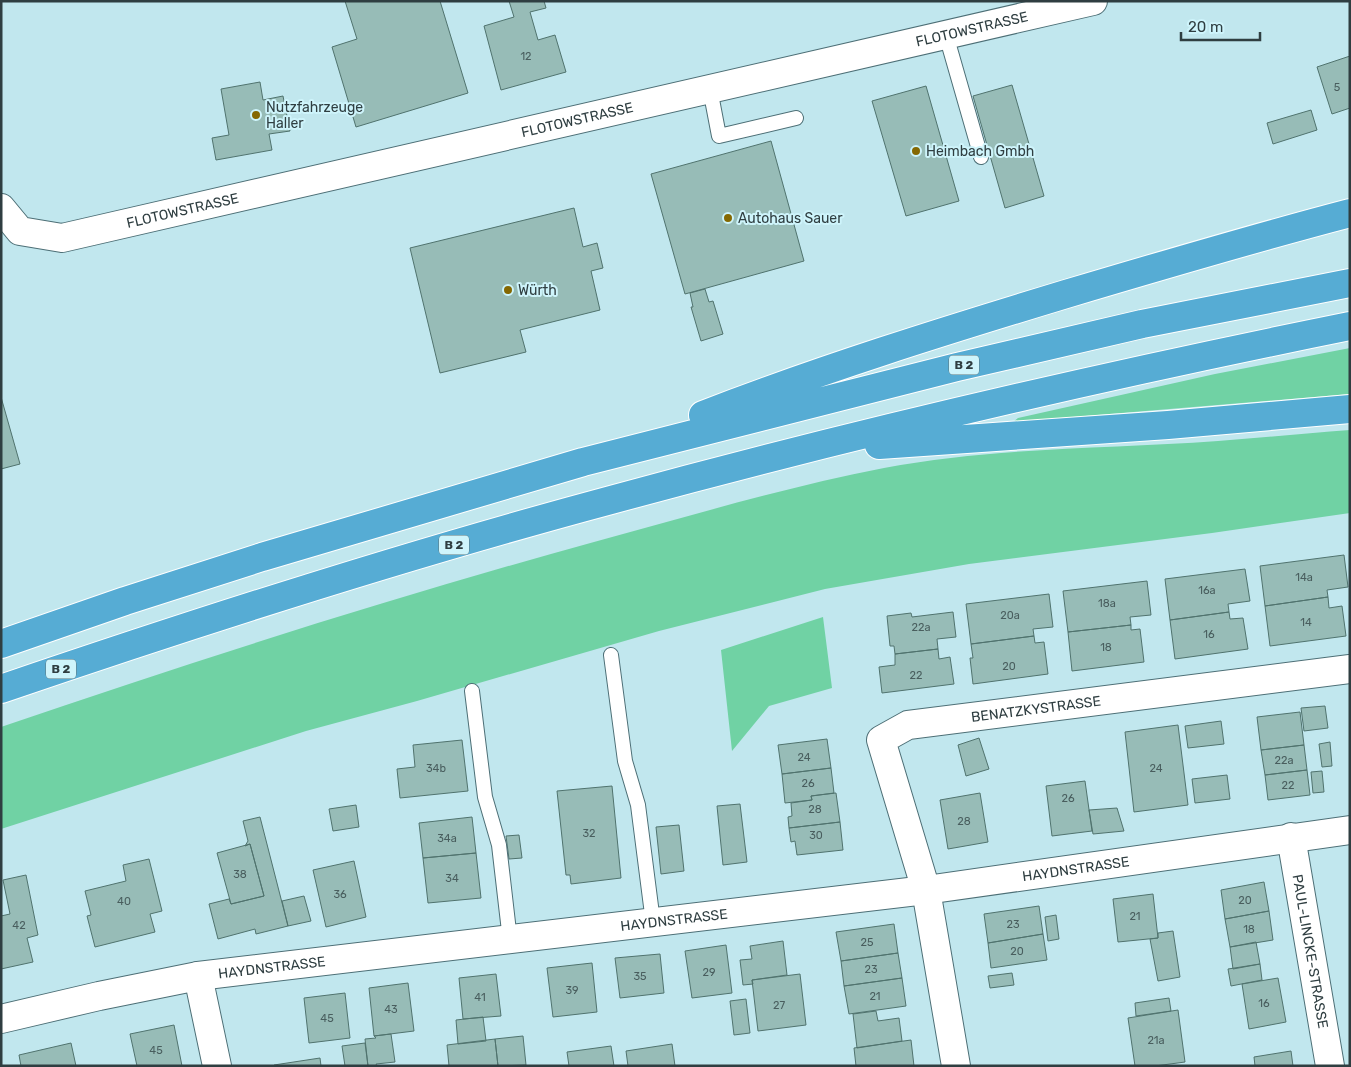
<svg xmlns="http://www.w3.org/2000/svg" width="1351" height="1067" viewBox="0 0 1351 1067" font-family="Rubik,sans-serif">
<rect width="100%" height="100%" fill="#c1e7ee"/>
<path fill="#70d2a4" d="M1350,348V394L1013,422L1018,418L1215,374Z
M1350,430V513L1212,533L969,564L825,589L659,631L417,701L306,731L1,829V727C197,660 394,597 594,542C690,516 786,487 884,468C994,447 1107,449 1218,441C1262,438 1306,433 1350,430Z
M823,617L832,688L769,706L732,751L721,650Z"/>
<path fill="#97bcb7" stroke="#50736e" d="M345,1H440L468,93L356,127L332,47L357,39Z
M509,1H544L546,8L530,12L538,40L555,35L566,72L501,90L484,26L514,17Z
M1350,56V108L1332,114L1317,67Z
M260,82L263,100L283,96L290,131L269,134L272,150L216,160L212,138L229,135L221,89Z
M1012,85L1044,196L1005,208L973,96Z
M926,86L959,201L906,216L872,101Z
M1311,110L1317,130L1273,144L1267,123Z
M771,141L804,261L685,294L651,174Z
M574,208L583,247L597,243L603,268L591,271L600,310L520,330L526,352L440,373L410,248Z
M705,289L709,302L713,301L723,334L701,341L691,307H693L690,293Z
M1,397L20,464L1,469Z
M1344,555L1348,587L1327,590L1328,597L1265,606L1260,566Z
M1245,569L1250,601L1228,604L1229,612L1170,620L1165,579Z
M1147,581L1151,615L1130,617L1131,625L1068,632L1063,591Z
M1049,594L1053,627L1033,629L1034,636L971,644L966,604Z
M1328,597L1329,608L1342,606L1346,636L1270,646L1265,606Z
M953,612L956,637L937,639L938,649L895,654L894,646H890L887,616L911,613L912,617Z
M1229,612L1230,619L1243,618L1248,649L1175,659L1170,620Z
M1131,625V630L1140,629L1144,662L1072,671L1068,632Z
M1034,636L1035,643L1044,642L1048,674L973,684L970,658H973L971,644Z
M938,649L939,659L950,657L954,684L882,693L879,667L895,665V654Z
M1325,706L1328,728L1304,731L1301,708Z
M1300,712L1304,745L1261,750L1257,717Z
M1221,721L1224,744L1188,748L1185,726Z
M1178,725L1188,805L1134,812L1125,732Z
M979,738L989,769L966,776L958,745Z
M827,739L831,768L782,774L778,745Z
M462,740L468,791L400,798L397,769L415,767L413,745Z
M1330,742L1332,766L1322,767L1319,744Z
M1304,745L1307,770L1265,775L1261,750Z
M831,768L834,793L811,796L812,800L785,803L782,774Z
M1307,770L1310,795L1268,800L1265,775Z
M1322,771L1324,792L1313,793L1311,772Z
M1227,775L1230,799L1195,803L1192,779Z
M1085,781L1092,831L1052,836L1046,786Z
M612,786L621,878L571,884L570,875H566L557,791Z
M836,793L840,822L789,828L788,817L792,816L791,803L812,800L811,796Z
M980,793L988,842L948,849L940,800Z
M740,804L747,862L723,865L717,806Z
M356,805L359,827L333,831L329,809Z
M1117,808L1124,831L1093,834L1089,810Z
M260,817L288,926L256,934L255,929L218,939L209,904L229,899L231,904L264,896L250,844L245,846L248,841L243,821Z
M472,817L476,853L423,858L419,823Z
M840,822L843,850L797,855L795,841L791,842L789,828Z
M679,825L684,871L661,874L656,827Z
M519,835L522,858L509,859L506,836Z
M250,844L264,896L231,904L217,853Z
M476,853L481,898L428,903L423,858Z
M149,859L162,911L150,914L155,932L95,947L87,916L91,915L85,891L126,881L123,865Z
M354,861L366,917L326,927L313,870Z
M26,875L38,935L27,938L33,962L1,969V916L10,914L3,880Z
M1264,882L1269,911L1225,919L1221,890Z
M1153,894L1158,938L1118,942L1113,899Z
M304,896L311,921L288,926L282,901Z
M1039,906L1043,934L988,943L984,914Z
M1269,911L1273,940L1230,947L1225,919Z
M1056,915L1059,939L1048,941L1045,917Z
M894,924L898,953L841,961L836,932Z
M1173,931L1180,977L1158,981L1150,939L1158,938V933Z
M1043,934L1047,960L991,968L988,943Z
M783,941L787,975L752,980L753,984L743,985L740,960L752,959L750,946Z
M1256,942L1260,964L1233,969L1230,947Z
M726,945L732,993L692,998L685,951Z
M898,953L902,978L844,986L841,961Z
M660,954L664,993L620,998L615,958Z
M592,963L597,1012L553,1017L547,968Z
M1260,964L1262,980L1231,986L1228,969Z
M1012,973L1014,985L990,988L988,976Z
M496,974L501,1016L463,1019L459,978Z
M800,974L806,1025L758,1031L752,980Z
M902,978L906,1006L849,1014L844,986Z
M1278,978L1286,1022L1249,1029L1242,984Z
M408,983L414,1031L374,1036L369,988Z
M345,993L350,1038L309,1043L304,998Z
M1169,998L1171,1011L1136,1016L1135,1003Z
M746,999L750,1033L734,1035L730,1001Z
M1178,1010L1185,1062L1155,1066H1135L1128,1018Z
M876,1011L878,1021L899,1018L902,1041L857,1048L853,1014Z
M483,1017L486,1041L458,1044L456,1020Z
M174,1025L182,1066H137L130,1034Z
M391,1034L395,1062L376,1064L377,1066H368L365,1039L376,1038L374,1036Z
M523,1036L526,1065L498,1066L495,1039Z
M495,1039L498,1066H449L447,1045Z
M911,1040L914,1066H856L854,1048Z
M71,1043L76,1066H21L19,1055Z
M365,1043L368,1066H345L342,1046Z
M672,1044L675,1066H628L626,1051Z
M611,1046L614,1066H569L567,1052Z
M1291,1051L1293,1066H1255L1254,1057Z
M320,1058L321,1066H274V1065Z"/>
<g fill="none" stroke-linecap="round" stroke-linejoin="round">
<g stroke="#4d6f76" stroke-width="16">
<path id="service" d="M946,35L981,157
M710,89L719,136L796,118
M611,655L625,761L638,805L653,922
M472,691L485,797L499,845L510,940"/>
</g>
<g stroke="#4d6f76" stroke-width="30">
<g id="minor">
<path id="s1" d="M1291,837L1330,1066"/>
<path d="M198,976L217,1066"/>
<path id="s2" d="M1,1019L99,996L198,976L926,890L1350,830"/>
<path id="s3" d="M956,1066L926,890L881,740L908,725L1350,669"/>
</g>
</g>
<g stroke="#4d6f76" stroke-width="30">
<g id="tertiary">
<path id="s4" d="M1,208L20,231L62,238L1093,1"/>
</g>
</g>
<g stroke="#fff" stroke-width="30">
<path id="trunk" d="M703,415C822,369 944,331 1066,294C1160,266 1254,238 1350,213
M879,445L1168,425L1350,409
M1,644L125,601L262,557L583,462L957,367L1142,324L1350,283
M1,689C203,620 406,555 611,500C856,433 1102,376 1350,326"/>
</g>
<use href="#service" stroke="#fff" stroke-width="14"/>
<use href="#minor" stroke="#fff" stroke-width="28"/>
<use href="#tertiary" stroke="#fff" stroke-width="28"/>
<use href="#trunk" stroke="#56acd4" stroke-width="28"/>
</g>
<g fill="#856802" stroke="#cef4fb" stroke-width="2">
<circle cx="256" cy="115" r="5"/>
<circle cx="916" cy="151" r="5"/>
<circle cx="728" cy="218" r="5"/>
<circle cx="508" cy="290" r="5"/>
</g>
<g text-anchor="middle" stroke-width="4" stroke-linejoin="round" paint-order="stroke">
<g font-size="11" fill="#495e5e">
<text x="526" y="60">12</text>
<text x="1337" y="91">5</text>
<text x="1304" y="581">14a</text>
<text x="1207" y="594">16a</text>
<text x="1107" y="607">18a</text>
<text x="1010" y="619">20a</text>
<text x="1306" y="626">14</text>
<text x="921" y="631">22a</text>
<text x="1209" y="638">16</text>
<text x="1106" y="651">18</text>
<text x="1009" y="670">20</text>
<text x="916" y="679">22</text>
<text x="804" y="761">24</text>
<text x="1284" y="764">22a</text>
<text x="436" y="772">34b</text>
<text x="1156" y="772">24</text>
<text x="808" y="787">26</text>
<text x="1288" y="789">22</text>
<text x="1068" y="802">26</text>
<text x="815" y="813">28</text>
<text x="964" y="825">28</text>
<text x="589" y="837">32</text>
<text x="816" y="839">30</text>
<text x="447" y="842">34a</text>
<text x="240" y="878">38</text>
<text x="452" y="882">34</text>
<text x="340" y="898">36</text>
<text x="1245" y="904">20</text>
<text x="124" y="905">40</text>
<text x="1135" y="920">21</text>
<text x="1013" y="928">23</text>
<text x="19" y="929">42</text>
<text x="1249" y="933">18</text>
<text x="867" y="946">25</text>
<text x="1017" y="955">20</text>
<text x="871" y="973">23</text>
<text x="709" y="976">29</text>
<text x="640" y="980">35</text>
<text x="572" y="994">39</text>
<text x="875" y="1000">21</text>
<text x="480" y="1001">41</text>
<text x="1264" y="1007">16</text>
<text x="779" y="1009">27</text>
<text x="391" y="1013">43</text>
<text x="327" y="1022">45</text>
<text x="1156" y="1044">21a</text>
<text x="156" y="1054">45</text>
</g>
<g fill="#cef4fb" stroke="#5f7579" stroke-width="1">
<rect x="949" y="355.5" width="30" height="19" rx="4"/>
<rect x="439" y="535.5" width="30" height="19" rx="4"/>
<rect x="46" y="659.5" width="30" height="19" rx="4"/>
</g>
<g font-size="12" font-weight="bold" fill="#2f3e41">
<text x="964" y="369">B 2</text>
<text x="454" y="549">B 2</text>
<text x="61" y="673">B 2</text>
</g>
<g font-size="14" fill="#2f3e41" stroke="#cef4fb">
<text dy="5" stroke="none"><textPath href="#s4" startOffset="1006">FLOTOWSTRASSE</textPath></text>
<text dy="5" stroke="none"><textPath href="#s4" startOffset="601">FLOTOWSTRASSE</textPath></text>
<text dy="5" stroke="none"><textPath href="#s4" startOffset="196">FLOTOWSTRASSE</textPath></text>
<text dy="5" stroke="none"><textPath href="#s3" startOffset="495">BENATZKYSTRASSE</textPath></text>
<text dy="5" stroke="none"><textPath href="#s2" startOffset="1086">HAYDNSTRASSE</textPath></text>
<text dy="5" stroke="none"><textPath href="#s2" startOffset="681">HAYDNSTRASSE</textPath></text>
<text dy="5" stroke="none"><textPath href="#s1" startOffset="116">PAUL-LINCKE-STRASSE</textPath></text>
<text dy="5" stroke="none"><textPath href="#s2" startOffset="276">HAYDNSTRASSE</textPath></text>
</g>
<g font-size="14" fill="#2f3e41" stroke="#cef4fb" text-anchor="start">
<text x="266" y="112">Nutzfahrzeuge<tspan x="266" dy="16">Haller</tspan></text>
<text x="926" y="156">Heimbach Gmbh</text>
<text x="738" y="223">Autohaus Sauer</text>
<text x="518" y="295">Würth</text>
</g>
</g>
<rect width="1351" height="1067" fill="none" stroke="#2f3e41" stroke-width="5"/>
<path d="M1181 32v8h79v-8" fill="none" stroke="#2f3e41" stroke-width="2.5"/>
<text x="1188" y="32" font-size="15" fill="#2f3e41" stroke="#cef4fb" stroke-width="4" paint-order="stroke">20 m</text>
</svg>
